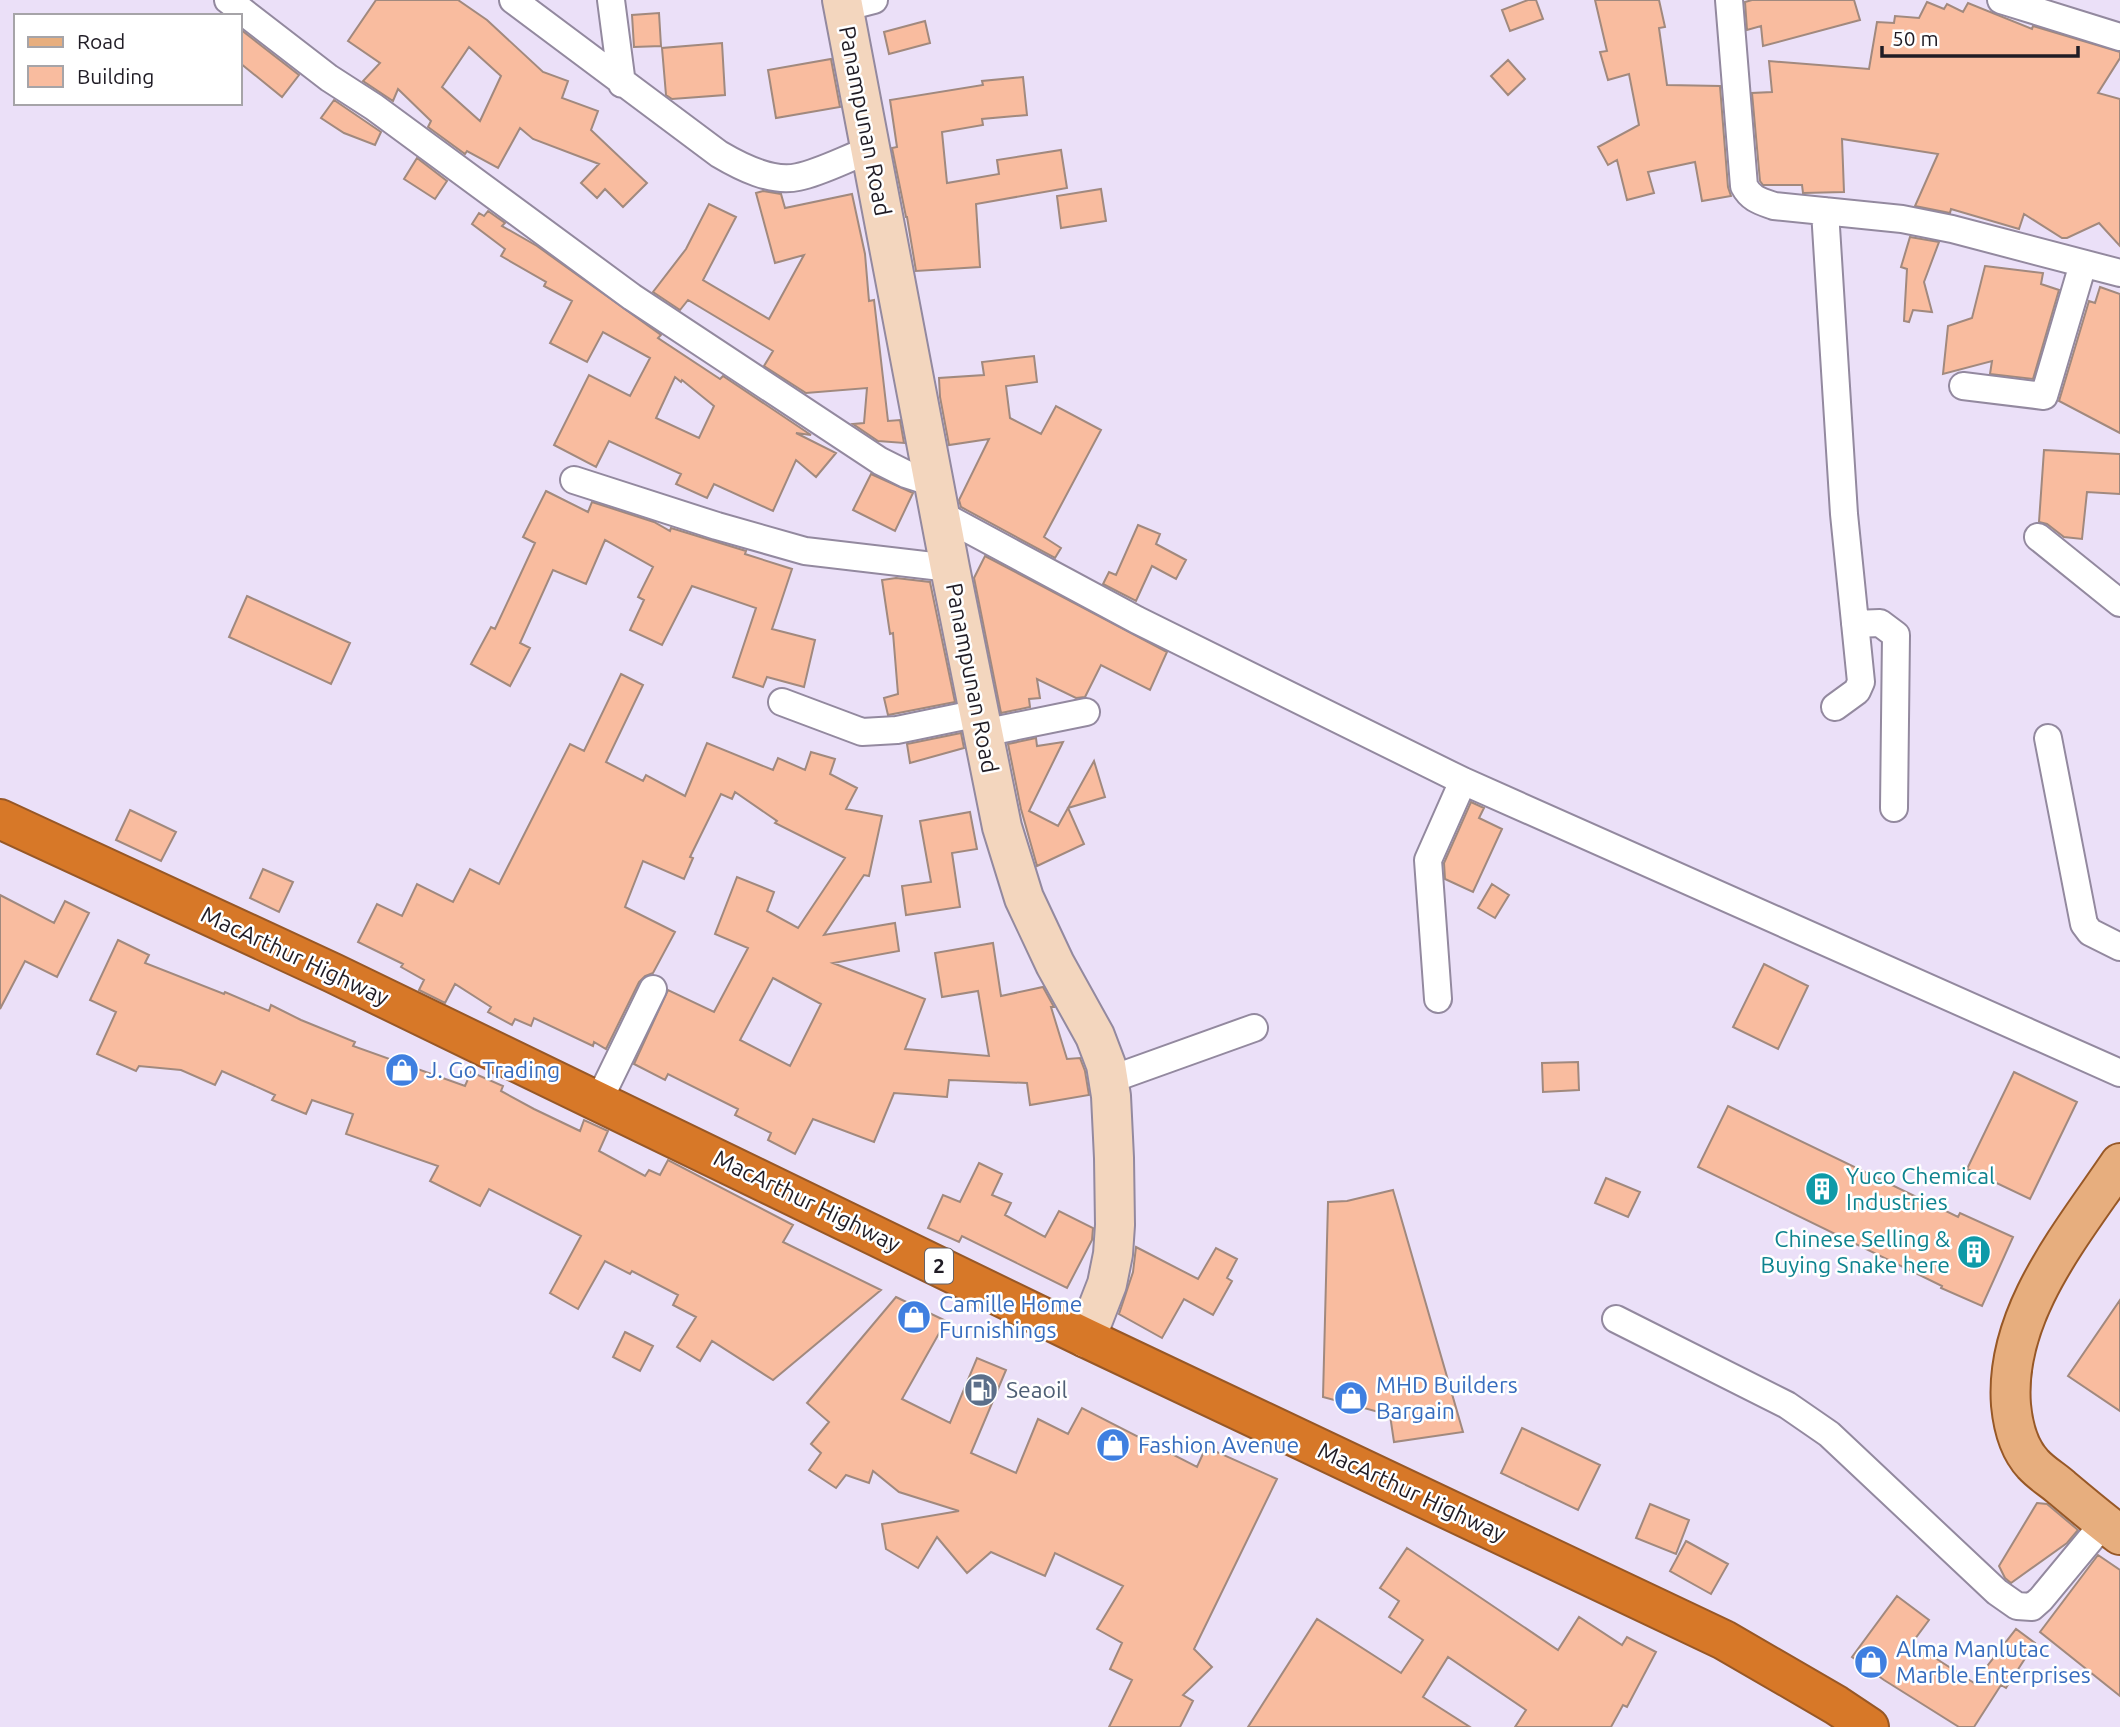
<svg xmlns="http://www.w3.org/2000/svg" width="2120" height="1727" viewBox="0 0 2120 1727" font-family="Ubuntu,sans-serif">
<rect width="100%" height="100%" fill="#ebe0f8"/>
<path fill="#f9bc9f" stroke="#a1897e" stroke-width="2" fill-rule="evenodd" d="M376,0H458L487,20L543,72L568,81L562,98L598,111L591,130L647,183L623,207L605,189L597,198L581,183L599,164L533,139L520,128L498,168L467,151L465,154L428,127L431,121L398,89L393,101L363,81L380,63L348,41ZM469,47L501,76L480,121L442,87Z
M1528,0H1536L1543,19L1510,31L1502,10Z
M1595,0H1659L1665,27L1659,28L1667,85L1720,86L1728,187L1731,196L1702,201L1695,162L1648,172L1654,193L1627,200L1617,160L1608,165L1598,147L1639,125L1629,74L1608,80L1600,52L1607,51Z
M1752,0H1854L1860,20L1763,46L1761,26L1747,30L1745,2Z
M1927,2L1944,9L1947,4L1963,12L1968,3L2032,29L2033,26L2120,52V58L2098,93L2120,99V246L2099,223L2067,238H2062L2024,214L2019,229L1951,209L1950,213L1915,206L1938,154L1842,139L1844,192L1803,193L1802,185H1763L1760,181L1752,93L1772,92L1769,61L1869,69L1877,22L1894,23L1895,16L1919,18Z
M659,13L661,46L634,47L632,15Z
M925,21L930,43L889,54L884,32Z
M240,29L299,75L282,97L240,63Z
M722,43L725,95L672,99L666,95L662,48Z
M831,59L840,107L776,118L768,70Z
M1508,60L1525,79L1508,95L1491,76Z
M1023,77L1027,115L982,119L983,125L942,132L947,183L999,174L997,160L1061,150L1067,188L976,204L980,267L916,271L907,217H906L892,148L897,147L890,100L983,85L982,81Z
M334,100L381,132L375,145L344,133L321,118Z
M417,158L447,181L435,199L404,179Z
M1101,189L1106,221L1061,228L1057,196Z
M763,191L781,194L785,208L852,194L865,254L869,301L874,300L888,421L900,420L904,443L878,441L853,424L864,423L867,388L806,393L764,366L773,351L688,300L680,310L653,292L686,249L709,204L736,217L703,280L769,319L804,255L775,263L756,193Z
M488,211L505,223L502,226L537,246L661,335L658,338L720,379L723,376L811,435L796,433L836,453L816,477L796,460L773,511L714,484L707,498L676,484L681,474L609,441L596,467L554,445L589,375L630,396L650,358L603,332L587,362L550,343L572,301L544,286L546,282L501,256L505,249L472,224L479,213L484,216ZM675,377L681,382L682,380L714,406L699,438L656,418Z
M1910,237L1939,242L1924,282L1932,312L1913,310L1909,322L1904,321L1907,269L1901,267Z
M1985,266L2043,273L2041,284L2059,290L2033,379L1990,374L1992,361L1943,374L1948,326L1972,318Z
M2100,287L2120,294V433L2059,401L2089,301L2095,303Z
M1034,356L1037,382L1006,386L1010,418L1041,434L1056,406L1101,430L1044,537L1061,548L1055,558L961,507L959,500L989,439L949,445L940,397L939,378L984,375L982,362Z
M2044,450L2120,454V494L2087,492L2082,539L2064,537L2047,524L2039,522Z
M871,474L913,493L895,531L853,510Z
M546,491L588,512L592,502L654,522L670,531L671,528L746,551L745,554L792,569L772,629L815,640L804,687L767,677L763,687L733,677L756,608L692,586L662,645L630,630L644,600L638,597L653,567L605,540L586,584L553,570L520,643L530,648L510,686L471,664L491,627L495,629L535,543L523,537Z
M1138,525L1160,534L1156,544L1186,560L1176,579L1152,566L1136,601L1103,584L1109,572L1116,575Z
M985,556L1167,652L1150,690L1101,665L1085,697L1076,698L1037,679L1040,698L1029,699L1030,707L1001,713L974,578Z
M896,578L930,582L955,702L888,715L884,698L898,694L893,633L890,634L882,580Z
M247,596L350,643L331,684L229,637Z
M621,674L643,685L606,762L643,781L646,775L685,796L707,743L773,770L778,758L805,770L811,752L835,759L830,774L857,788L846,809L882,816L869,876L864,875L824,935L895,923L899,951L833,963L925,999L905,1049L989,1056L978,991L942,997L935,953L993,943L1001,996L1043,987L1054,1007H1051L1067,1059L1080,1058L1085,1071L1089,1095L1030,1105L1027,1083L949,1080L947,1097L894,1093L874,1142L813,1119L795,1154L768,1140L771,1133L735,1115L738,1109L668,1074L665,1080L634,1064L668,990L714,1012L748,948L715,934L737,877L774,892L767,911L798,928L845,858L775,823L777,821L735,792L732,799L721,794L690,857L693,858L684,879L643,861L625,907L675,932L653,973L645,976L639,982L606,1049L594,1042L593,1046L534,1018L531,1026L515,1019L512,1025L488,1012L491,1007L455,984L445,1003L419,990L424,980L401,967L403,964L358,942L377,904L402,916L417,884L453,902L470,869L499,884L570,744L584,751ZM773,978L821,1004L790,1066L740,1040Z
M961,733L964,748L910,763L907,744Z
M1036,738L1037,746L1063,742L1029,811L1058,826L1094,761L1105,797L1068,808L1084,844L1037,866L1021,809L1008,744Z
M1471,802L1484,808L1479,818L1502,829L1473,892L1445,879L1444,863Z
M130,810L176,832L161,861L116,840Z
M970,812L977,849L952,853L960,907L906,915L902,886L931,882L920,821Z
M263,869L293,882L279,912L250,898Z
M1492,884L1509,895L1495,918L1478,908Z
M0,895L54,923L65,901L89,913L57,977L25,961L0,1009Z
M118,940L149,955L145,963L224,994L225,992L269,1011L271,1005L301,1020L355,1042L353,1046L465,1086L471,1072L503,1086L501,1091L534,1109L580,1131L584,1120L608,1131L599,1151L645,1176L649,1170L660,1175L668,1160L793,1225L783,1242L881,1290L773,1380L712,1341L700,1361L677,1347L696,1317L673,1305L678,1295L632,1271L630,1274L605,1261L578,1309L550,1293L581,1236L489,1189L480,1206L430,1181L438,1166L346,1134L353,1114L312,1100L306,1114L272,1100L275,1095L222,1071L215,1085L181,1070L139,1066L136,1071L97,1054L116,1012L90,1000Z
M1764,964L1808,986L1778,1049L1733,1027Z
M1578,1062L1579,1090L1543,1092L1542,1063Z
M2014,1072L2077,1102L2030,1199L1967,1169Z
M1728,1106L1958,1217L1960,1213L2013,1237L1982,1306L1941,1288L1942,1286L1698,1167Z
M979,1163L1002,1174L992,1195L1011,1203L1005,1215L1045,1237L1059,1211L1093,1228L1092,1240L1067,1288L962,1236L959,1242L928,1228L943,1195L960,1202Z
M1606,1178L1640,1192L1628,1217L1595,1203Z
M1393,1190L1463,1432L1394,1442L1390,1415L1323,1397L1328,1202L1347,1201Z
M1136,1247L1198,1279L1216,1248L1237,1259L1227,1278L1232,1281L1213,1315L1184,1299L1162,1338L1119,1314L1133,1272Z
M896,1297L946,1321L902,1399L950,1423L977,1358L1006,1370L971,1453L1016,1473L1038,1419L1068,1434L1082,1408L1197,1467L1206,1447L1277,1479L1194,1649L1212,1667L1183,1695L1193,1701L1180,1727H1109L1132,1680L1110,1669L1122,1643L1097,1629L1123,1586L1055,1553L1045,1576L991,1552L967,1573L937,1537L918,1568L886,1549L882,1524L959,1511L899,1492L873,1471L869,1483L846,1475L836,1488L809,1470L821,1453L811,1444L829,1422L807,1403Z
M2120,1300V1411L2068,1376Z
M625,1332L653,1346L640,1371L613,1357Z
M1522,1428L1600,1465L1578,1510L1501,1473Z
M2037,1503L2047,1504L2078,1530L2067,1543L2011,1583L2005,1578L1999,1566Z
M1650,1504L1689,1520L1676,1554L1636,1538Z
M1686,1541L1728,1564L1711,1594L1670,1571Z
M1407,1548L1558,1650L1579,1617L1622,1645L1627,1637L1656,1652L1627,1707L1623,1705L1611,1727H1515L1526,1710L1448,1657L1423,1697L1470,1727H1248L1317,1619L1401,1673L1423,1640L1389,1617L1399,1601L1380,1588Z
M2098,1555L2120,1570V1696L2040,1632Z
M1897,1596L1929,1620L1912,1643L1974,1683L2016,1629L2035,1643L2006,1688L2001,1685L1974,1727H1959L1884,1680L1852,1657Z"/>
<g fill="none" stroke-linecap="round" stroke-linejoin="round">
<g stroke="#93899f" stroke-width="30">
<path id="street" d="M228,0L329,78L374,107L632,297L880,461L906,474L934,483
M513,0L719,154C741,167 772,183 798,177C822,172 847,158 870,150
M611,0L622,84
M1729,0L1744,186C1751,199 1760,201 1774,206L1902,219L1952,229L2120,273
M2001,0L2120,37
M843,8L874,0
M1825,211L1844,514L1861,682L1857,691L1835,707
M1963,386L2044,396L2083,264
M574,480L717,526L805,551L950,568
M940,514L1137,620L1463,781L2120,1073
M2038,537L2120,603
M1855,624L1880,623L1896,635L1894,808
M782,702L862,732L897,730L979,713
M983,733L1086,712
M2048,738L2084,924L2090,932L2120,947
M1438,999L1428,860L1463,781
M1109,1080L1254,1028
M599,1100L653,989
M1616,1319L1787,1405L1829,1434L1997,1592L2017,1606L2032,1607L2041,1599L2104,1523"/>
</g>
<g stroke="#93899f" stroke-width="42">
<path id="secondary" d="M842,0L950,568L1002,827L1024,898L1055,964L1095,1036L1106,1065L1111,1096L1114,1158L1115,1225L1113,1254L1107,1284L1086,1338"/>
</g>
<g stroke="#975827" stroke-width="42">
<path id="primary" d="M2120,1163C2072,1234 2004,1314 2011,1405C2013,1426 2019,1449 2033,1464C2041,1473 2053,1480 2062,1488C2081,1504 2100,1520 2120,1535"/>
</g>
<g stroke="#975827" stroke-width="42">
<path id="highway" d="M0,819L333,973L1086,1338L1724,1640L1836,1705L1869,1727"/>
</g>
<use href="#street" stroke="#fff" stroke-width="26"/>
<use href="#secondary" stroke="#f3d6be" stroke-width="38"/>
<use href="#primary" stroke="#e7ae7e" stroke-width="38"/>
<use href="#highway" stroke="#d77828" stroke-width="38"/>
</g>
<defs>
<g id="shop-disc" transform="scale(1.75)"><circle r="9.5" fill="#3f7fe0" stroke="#fff"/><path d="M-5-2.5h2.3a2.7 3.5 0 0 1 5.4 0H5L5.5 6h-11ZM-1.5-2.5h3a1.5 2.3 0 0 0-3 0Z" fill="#fff"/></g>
<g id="building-disc" transform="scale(1.75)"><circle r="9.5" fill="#0f9aa8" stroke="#fff"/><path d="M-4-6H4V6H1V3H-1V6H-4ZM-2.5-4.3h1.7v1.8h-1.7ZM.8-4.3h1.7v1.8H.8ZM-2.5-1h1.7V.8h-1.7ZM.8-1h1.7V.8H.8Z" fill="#fff"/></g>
<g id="fuel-disc" transform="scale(1.75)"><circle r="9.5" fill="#5c6f8a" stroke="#fff"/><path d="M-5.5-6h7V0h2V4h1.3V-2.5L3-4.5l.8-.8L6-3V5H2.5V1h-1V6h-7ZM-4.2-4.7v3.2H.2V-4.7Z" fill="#fff"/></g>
</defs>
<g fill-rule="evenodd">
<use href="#shop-disc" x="402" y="1070"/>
<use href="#building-disc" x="1822" y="1189"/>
<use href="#building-disc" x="1974" y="1252"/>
<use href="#shop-disc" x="914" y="1317"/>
<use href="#fuel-disc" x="981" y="1390"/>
<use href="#shop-disc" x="1351" y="1398"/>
<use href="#shop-disc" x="1113" y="1445"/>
<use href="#shop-disc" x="1871" y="1662"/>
</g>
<g text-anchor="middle" stroke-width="5" stroke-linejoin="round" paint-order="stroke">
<rect fill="#fff" stroke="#636066" stroke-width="2" x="925" y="1248.5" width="28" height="35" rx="5"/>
<g font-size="21" font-weight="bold" fill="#201c25">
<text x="939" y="1273">2</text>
</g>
<g font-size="23" fill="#201c25" stroke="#fff">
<text transform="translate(865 121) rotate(79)" y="8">Panampunan Road</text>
<text transform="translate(972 678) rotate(79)" y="8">Panampunan Road</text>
<text transform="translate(295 956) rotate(25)" y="8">MacArthur Highway</text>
<text transform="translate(807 1201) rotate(26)" y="8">MacArthur Highway</text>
<text transform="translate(1412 1492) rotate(25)" y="8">MacArthur Highway</text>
</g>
<g font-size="23" fill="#366cbe" stroke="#fff" text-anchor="start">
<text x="426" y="1078">J. Go Trading</text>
<text x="939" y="1312">Camille Home<tspan x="939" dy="26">Furnishings</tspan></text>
<text x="1376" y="1393">MHD Builders<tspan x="1376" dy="26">Bargain</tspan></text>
<text x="1138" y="1453">Fashion Avenue</text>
<text x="1896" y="1657">Alma Manlutac<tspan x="1896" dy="26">Marble Enterprises</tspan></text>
</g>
<g font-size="23" fill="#0d838f" stroke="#fff" text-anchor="start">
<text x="1846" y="1184">Yuco Chemical<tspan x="1846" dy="26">Industries</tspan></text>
<text x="1950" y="1247" text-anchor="end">Chinese Selling &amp;<tspan x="1950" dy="26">Buying Snake here</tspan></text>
</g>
<g font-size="23" fill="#4e5e75" stroke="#fff" text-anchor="start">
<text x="1006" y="1398">Seaoil</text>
</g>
</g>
<rect x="14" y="14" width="228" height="91" fill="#ffffff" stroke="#a6a4a8" stroke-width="2"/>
<rect x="28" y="37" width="35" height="10" fill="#e7ae7e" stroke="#a6a4a8" stroke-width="2"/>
<text x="77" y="49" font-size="21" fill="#201c25">Road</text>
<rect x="28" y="66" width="35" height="21" fill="#f9bc9f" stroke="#a6a4a8" stroke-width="2"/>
<text x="77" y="84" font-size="21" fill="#201c25">Building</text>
<path d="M1882 46v10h196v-10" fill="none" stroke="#201c25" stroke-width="3.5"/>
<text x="1892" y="46" font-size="21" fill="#201c25" stroke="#ffffff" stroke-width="5" paint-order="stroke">50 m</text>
</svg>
